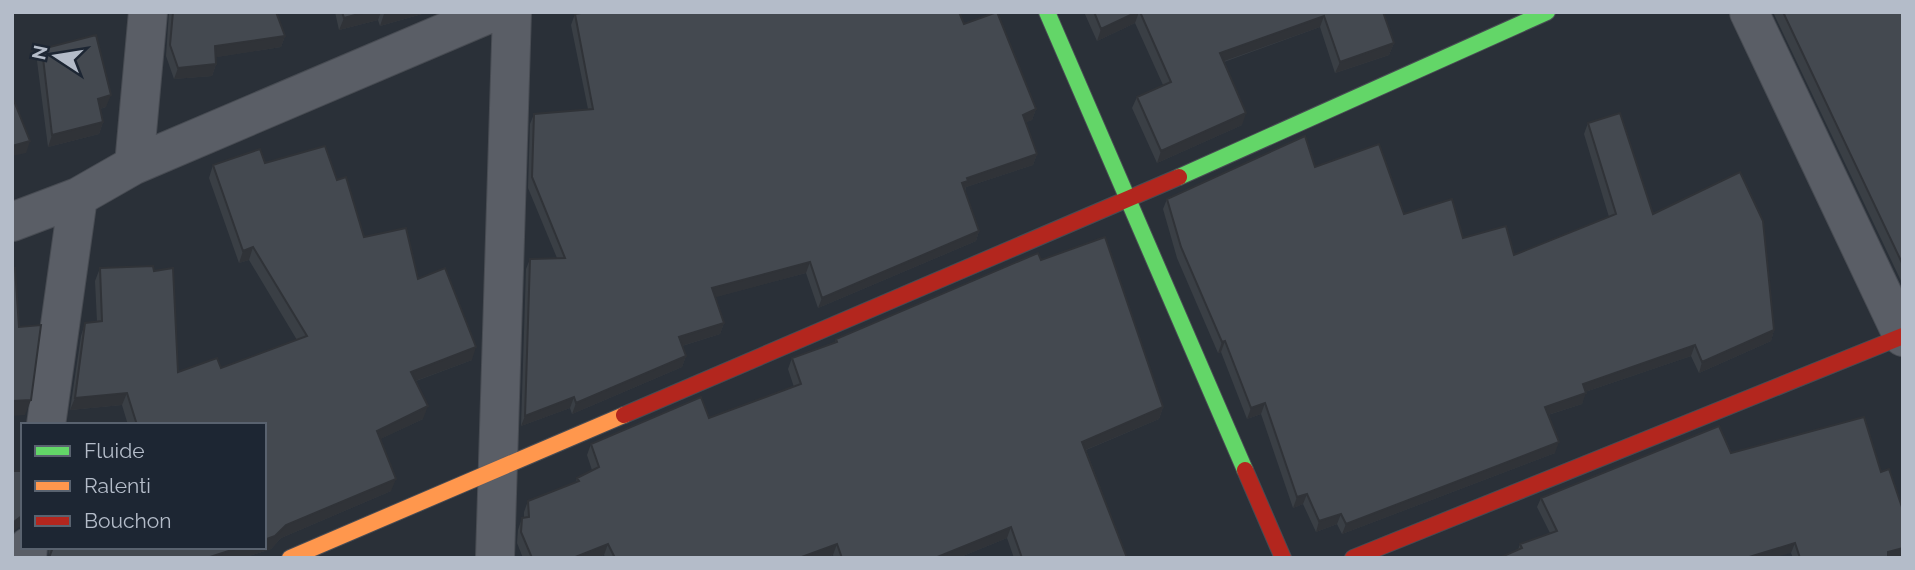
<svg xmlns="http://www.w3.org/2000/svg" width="1915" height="570" viewBox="0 0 1915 570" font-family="Raleway,sans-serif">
<rect width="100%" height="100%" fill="#2a3038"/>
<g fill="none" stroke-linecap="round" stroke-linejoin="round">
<g stroke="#484c53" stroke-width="40">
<path id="street" d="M1749,12L1903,337
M134,165L148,12
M12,222L78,197L134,165L493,12
M46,425L78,197
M27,558L28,547
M495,558L512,12"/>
</g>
<g stroke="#484c53" stroke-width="18">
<path id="fast" d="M1047,12L1245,470
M1179,177L1547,12"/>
</g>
<g stroke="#484c53" stroke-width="18">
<path id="slow" d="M290,558L624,415"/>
</g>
<g stroke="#484c53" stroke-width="18">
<path id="jam" d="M624,415L1179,177
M1245,470L1283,558
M1353,558L1903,336"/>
</g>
<use href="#street" stroke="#5a5e66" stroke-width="38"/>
<use href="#fast" stroke="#63d668" stroke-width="16"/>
<use href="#slow" stroke="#ff974d" stroke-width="16"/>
<use href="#jam" stroke="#b3261e" stroke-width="16"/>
</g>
<path fill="#3a3f45" d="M169,12H276L285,36L281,47L216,57V64L212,76L174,79L166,56Z
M335,12H429L380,26L378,20L339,30Z
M1084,12H1383L1394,43L1389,55L1335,73L1320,27L1224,62L1242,125L1157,163L1132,108L1137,97L1163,85L1135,23L1097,41Z
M1773,12H1903V285Z
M575,14L964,24L1036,109L1032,120L1026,122L1037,154L1033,165L966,187L965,191L979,231L976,241L818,308L806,273L715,297L724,323L720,334L682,346L686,356L682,367L572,414L570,408L521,426L526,269L530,259L557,258L528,188L530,124L534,114L588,109L571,25Z
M42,49L106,107L100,109L103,122L99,134L48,147L37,61Z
M1588,123L1653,214L1774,330L1771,341L1699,373L1691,356L1585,392L1582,404L1548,415L1555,453L1342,534L1337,524L1316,532L1303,504L1293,508L1261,414L1247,419L1221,352L1218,353L1177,258L1163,209L1167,199L1315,167L1404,214L1463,238L1514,255L1609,217L1584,134Z
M265,163L337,180L364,237L418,279L472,360L416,381L423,419L380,439L391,491L281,538L271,549L243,558H49L48,547H264V425H128L122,405L70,410L81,336L85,323L97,322L95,281L100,268L178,372L221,368L297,340L249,260L239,263L209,178L213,165Z
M1041,260L1163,407L1159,419L1086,450L1127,558H1014L1007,538L958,558H834L833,555L826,558H606L604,555L597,558H523L517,543L518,530L522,518H524V512L528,501L576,482L577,478L592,470L587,455L591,444L709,418L794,387L788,369L792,358L835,342L836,339Z
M1731,453L1881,472L1903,510V556L1897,558H1793L1791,553L1518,550L1520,544L1550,533L1537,507L1541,498Z"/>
<path fill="#303338" d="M366,12H381L378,20L339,30L344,18Z
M391,12H429L380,26L384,14Z
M1137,12H1139L1135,23L1097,41L1101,29Z
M1324,16L1320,27L1216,64L1220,53Z
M285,36L281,47L211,58L215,46Z
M1394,43L1389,55L1335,73L1340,62Z
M216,64L212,76L174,79L178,68Z
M111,95L106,107L93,111L98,99Z
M1036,109L1032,120L1019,125L1023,115Z
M1246,113L1242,125L1157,163L1161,151Z
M103,122L99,134L48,147L52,135Z
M30,141L26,153L12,156V146Z
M1037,154L1033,165L966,187L964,191L962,183L967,178Z
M979,231L976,241L818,308L822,298Z
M253,247L249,260L239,263L243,251Z
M810,262L806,273L709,299L712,288Z
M724,323L720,334L675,348L679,337Z
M1774,330L1771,341L1699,373L1702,362Z
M1225,341L1221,352L1218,353L1222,342Z
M1695,345L1691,356L1579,394L1583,384Z
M476,347L472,360L407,384L411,372Z
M686,356L682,367L572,414L576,403Z
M127,393L122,405L70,410L75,398Z
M1586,393L1582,404L1541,417L1545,407Z
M574,397L570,408L521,426L525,416Z
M31,400L25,415L12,416V401Z
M1265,403L1261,414L1247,419L1251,408Z
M428,406L423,419L372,443L377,431Z
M1163,407L1159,419L1078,453L1082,442Z
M1559,442L1555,453L1342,534L1346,524Z
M396,479L391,491L281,538L271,549L243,558H207L241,547H264V540L286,525Z
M1307,494L1303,504L1293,508L1297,497Z
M1341,514L1337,524L1316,532L1319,521Z
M23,515V526L19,527L12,533V529L15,521Z
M1011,527L1007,538L958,558H935Z
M1795,543L1791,553L1773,558H1746Z
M608,544L604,555L597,558H573Z
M837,544L833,555L826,558H799Z
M1903,548V556L1897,558H1886L1888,552Z"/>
<path fill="#444950" stroke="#303338" stroke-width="2" d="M173,12H276L285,36L215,46L216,64L178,68L170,45Z
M342,12H366L344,18Z
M587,12H959L964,24L997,12L1036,109L1023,115L1037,154L967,178L968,181L962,183L979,231L822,298L810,262L712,288L724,323L679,337L686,356L576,403L574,397L525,416L530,259L565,258L532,177L534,114L593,109L575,14Z
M1094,12H1137L1101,29Z
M1140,12H1383L1394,43L1340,62L1324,16L1220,53L1246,113L1161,151L1137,97L1171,82Z
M1783,12H1903V265Z
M96,35L111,95L98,99L103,122L52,135L42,49Z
M12,96L30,141L12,146Z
M1620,113L1653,214L1740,172L1763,221L1774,330L1702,362L1695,345L1583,384L1586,393L1545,407L1559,442L1346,524L1341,514L1319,521L1307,494L1297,497L1265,403L1251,408L1225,341L1222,342L1181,247L1167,199L1305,136L1315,167L1379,144L1404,214L1452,199L1463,238L1506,226L1514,255L1616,214L1588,123Z
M325,146L337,180L346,177L364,237L406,228L418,279L445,268L476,347L411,372L428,406L377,431L396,479L286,525L275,536L264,540V425H137L127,393L75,398L85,323L102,321L100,268L153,266L154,271L173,268L178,372L217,358L221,368L307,336L253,247L243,251L213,165L260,149L265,163Z
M1105,237L1163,407L1082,442L1127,558H1022L1011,527L935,558H842L837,544L799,558H615L608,544L573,558H532L521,532L522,518L529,517L528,501L579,481L577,478L599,467L591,444L701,397L709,418L801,384L792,358L837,342L836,339L1038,253L1041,260Z
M12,268H15L19,327L41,325L31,400L12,401Z
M1864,417L1881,472L1889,469L1903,510V548L1888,552V558H1800L1795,543L1746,558H1499L1522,548L1520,544L1557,531L1541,498L1719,426L1731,453Z
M12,471H23V515L15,521L12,529Z
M53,547H241L207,558H49Z"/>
<rect width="1915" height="570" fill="none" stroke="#b4bcc9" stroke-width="28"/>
<rect x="21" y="423" width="245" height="126" fill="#1d2633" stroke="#59626f" stroke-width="2"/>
<rect x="35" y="446" width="35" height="10" fill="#63d668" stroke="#59626f" stroke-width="2"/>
<text x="84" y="458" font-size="21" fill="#b4bcc9">Fluide</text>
<rect x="35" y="481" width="35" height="10" fill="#ff974d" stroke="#59626f" stroke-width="2"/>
<text x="84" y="493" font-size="21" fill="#b4bcc9">Ralenti</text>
<rect x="35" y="516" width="35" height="10" fill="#b3261e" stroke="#59626f" stroke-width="2"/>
<text x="84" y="528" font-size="21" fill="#b4bcc9">Bouchon</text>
<g transform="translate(56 56) rotate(282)" stroke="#1d2633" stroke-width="5" paint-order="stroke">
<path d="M0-5L12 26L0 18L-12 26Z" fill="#b4bcc9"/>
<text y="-10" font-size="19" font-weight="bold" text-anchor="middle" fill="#b4bcc9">N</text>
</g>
</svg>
